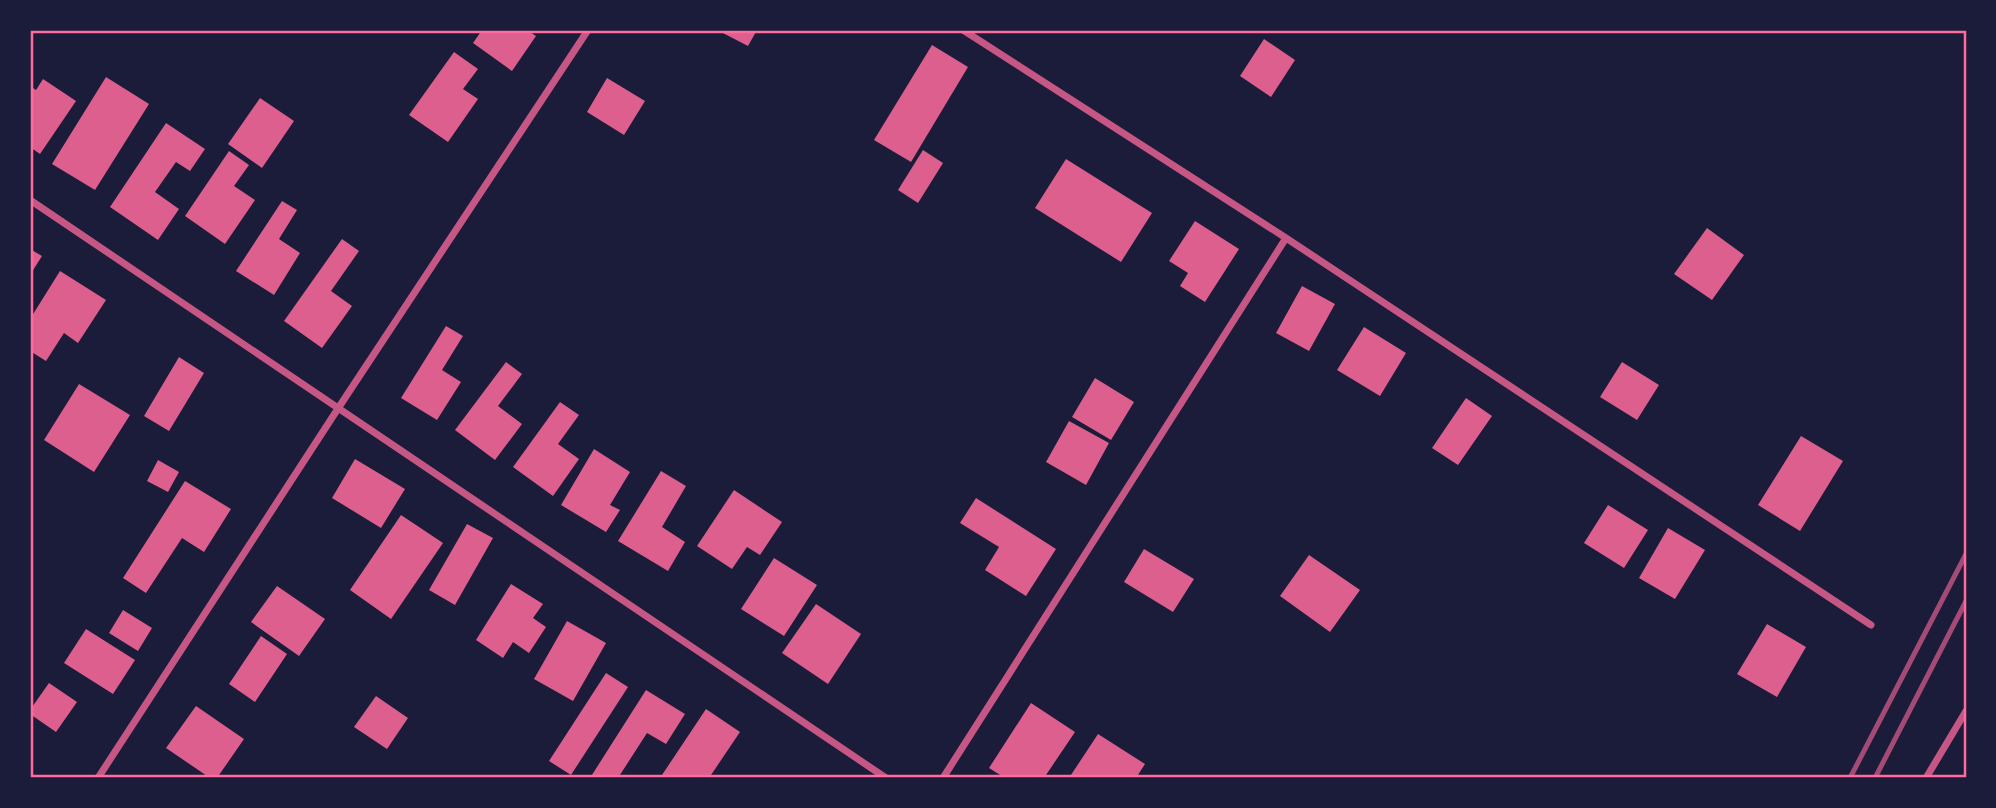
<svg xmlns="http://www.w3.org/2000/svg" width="1996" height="808" viewBox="0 0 1996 808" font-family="'Fira Sans Condensed',sans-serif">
<rect width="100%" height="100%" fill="#1b1b3a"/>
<path fill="#dd5f8e" d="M482,30H527L536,36L512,71L473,43Z
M717,30H757L748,46Z
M1264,39L1295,60L1271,97L1240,76Z
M932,45L968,67L911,162L874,140Z
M454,52L478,69L463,89L478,99L448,142L409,115Z
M106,77L149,104L95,190L52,164Z
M607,78L645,101L624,135L587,112Z
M43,79L76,101L40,154L30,147V86L36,90Z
M260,98L294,121L262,168L228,144Z
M166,123L205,149L190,171L176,162L155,192L179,209L158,240L110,207Z
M923,150L943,163L918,203L898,190Z
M229,151L249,165L234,186L255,200L225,244L185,216Z
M1066,159L1152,213L1121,262L1035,208Z
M282,201L297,210L279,239L300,253L274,295L236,271Z
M1195,221L1239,249L1205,302L1180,286L1188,273L1169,261Z
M1707,228L1744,255L1712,300L1674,274Z
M342,239L359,251L331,291L352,306L322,348L284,321Z
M30,249L42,256L30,275Z
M60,271L106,300L78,343L64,333L46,361L30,351V319Z
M1302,286L1335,304L1309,351L1276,333Z
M446,326L463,336L442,370L461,382L437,420L401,398Z
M1364,327L1406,353L1380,396L1337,370Z
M179,357L204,373L169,431L144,416Z
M506,362L522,374L498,406L522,424L495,460L455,430Z
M1622,362L1659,385L1637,420L1600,397Z
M1095,378L1134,402L1111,440L1072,417Z
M79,384L130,415L94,472L44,440Z
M1466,398L1492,416L1458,465L1432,448Z
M560,402L579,415L558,444L579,459L553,496L513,467Z
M1069,421L1109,443L1086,485L1046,462Z
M1801,436L1843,461L1800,531L1758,505Z
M594,449L630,472L610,505L620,510L606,532L561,505Z
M355,459L405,489L381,528L332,498Z
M158,460L179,472L168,492L147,481Z
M661,471L686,486L662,527L685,542L668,571L618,541Z
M185,481L231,509L204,552L182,538L146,593L123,578Z
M734,490L782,522L760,555L747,547L732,569L697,546Z
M976,498L1056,549L1026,596L985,570L999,547L960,523Z
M1608,505L1648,530L1624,568L1584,543Z
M401,515L443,543L391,619L350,590Z
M467,524L493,538L455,605L429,590Z
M1668,528L1705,550L1675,599L1639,578Z
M1144,549L1194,579L1173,612L1124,582Z
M1309,555L1360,590L1330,632L1280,596Z
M774,558L817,585L784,636L741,609Z
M511,584L543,604L533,618L546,627L529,653L513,642L503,658L476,640Z
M277,586L325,619L299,656L251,622Z
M816,604L861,634L828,684L782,653Z
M123,610L152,628L138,651L109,633Z
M567,621L606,643L573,701L534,679Z
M1767,624L1806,647L1777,697L1737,674Z
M86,629L135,660L113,694L64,663Z
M261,636L287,654L255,702L229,684Z
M606,673L628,687L571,775L549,761Z
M49,683L77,702L56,732L30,714V710Z
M646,690L685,714L666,744L647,733L618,778H590Z
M376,696L408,718L387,749L354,727Z
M1031,703L1075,732L1044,778H1005L989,768Z
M196,706L244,739L217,778H210L166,748Z
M706,709L740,732L709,778H660Z
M1098,734L1145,764L1136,778H1069Z"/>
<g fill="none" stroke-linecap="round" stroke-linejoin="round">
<path stroke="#c65784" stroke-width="7" d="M963,30L1286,238L1871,625
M30,200L886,778
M98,778L339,407L588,30
M943,778L1286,238
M1926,778L1966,711"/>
<path stroke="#a44b75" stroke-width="5" d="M1850,778L1966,554
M1875,778L1966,601"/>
</g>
<rect width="1996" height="808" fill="none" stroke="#1b1b3a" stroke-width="63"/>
<rect x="32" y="32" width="1933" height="744" fill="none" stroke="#ff6b9d" stroke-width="2.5"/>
</svg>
